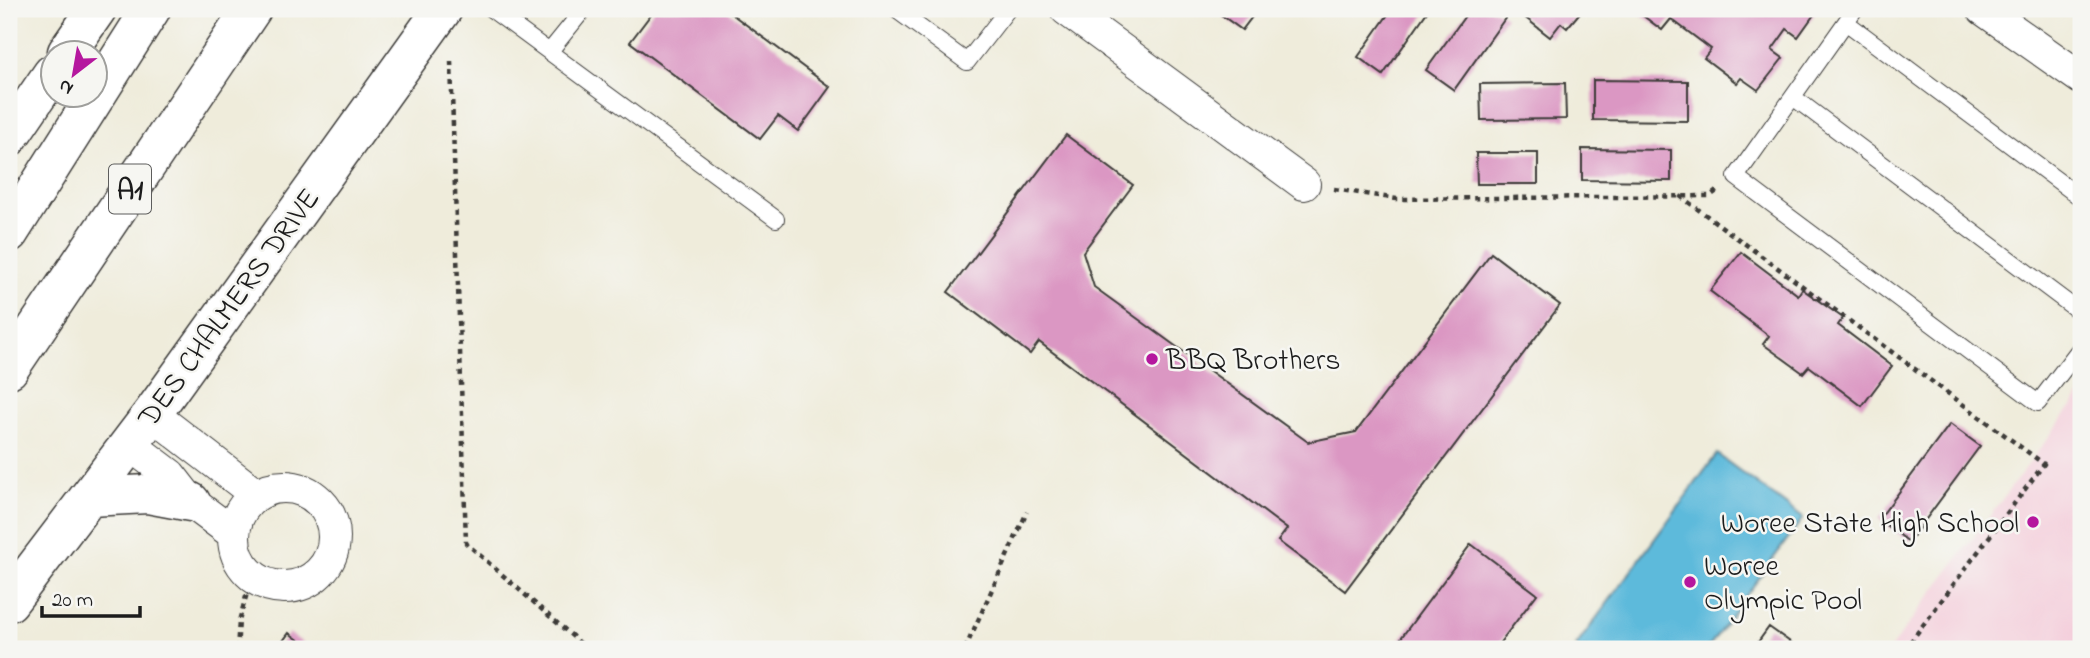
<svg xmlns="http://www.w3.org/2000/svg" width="2090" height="658" viewBox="0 0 2090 658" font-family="'Indie Flower',sans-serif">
<rect width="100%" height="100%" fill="#f6f6f2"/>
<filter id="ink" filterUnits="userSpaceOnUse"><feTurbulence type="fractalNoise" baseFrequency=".0143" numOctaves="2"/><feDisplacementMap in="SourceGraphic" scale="14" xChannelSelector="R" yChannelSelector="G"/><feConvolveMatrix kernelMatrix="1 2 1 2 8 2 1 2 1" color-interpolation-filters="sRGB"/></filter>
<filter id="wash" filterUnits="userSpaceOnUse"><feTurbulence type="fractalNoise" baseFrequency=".00686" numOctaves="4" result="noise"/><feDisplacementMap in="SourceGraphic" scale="28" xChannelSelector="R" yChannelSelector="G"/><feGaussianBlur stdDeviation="1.57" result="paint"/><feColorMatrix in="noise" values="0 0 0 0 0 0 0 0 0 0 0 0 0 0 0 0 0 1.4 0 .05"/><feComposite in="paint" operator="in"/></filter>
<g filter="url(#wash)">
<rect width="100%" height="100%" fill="#efecdb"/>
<path fill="#f4cfdc" d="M2081,394V649H1890Z"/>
<path fill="#5dbadb" stroke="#3c6b7c" stroke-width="2" d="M1717,454L1803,518L1707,649H1579L1576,646Z"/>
<g id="blocks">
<path fill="#db97c3" d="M655,9H725L830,87L798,131L778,116L760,139L630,42Z
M1213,9H1258L1242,30Z
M1392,9H1429L1383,75L1358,57Z
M1470,9H1494L1506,17L1454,90L1426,70Z
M1520,9H1583L1567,28L1561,23L1550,37L1518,12Z
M1634,9H1818L1798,37L1787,29L1772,50L1783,58L1758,90L1741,78L1737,83L1704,58L1711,49L1671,19L1662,30Z
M1593,80L1688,81V121L1593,120Z
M1565,83L1566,119L1481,120L1480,84Z
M1066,135L1133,185L1083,252L1094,287L1308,442L1356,432L1491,253L1560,305L1345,591L1278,541L1287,529L1039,342L1030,354L948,292Z
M1582,149L1671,150V181L1582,180Z
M1476,153H1538V184H1477Z
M1741,252L1798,295L1802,289L1843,318L1838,325L1892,366L1862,406L1809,366L1803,373L1763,344L1769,336L1710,291Z
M1950,424L1980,446L1909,542L1879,519Z
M1471,544L1537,594L1495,649H1399L1395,646Z
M1769,627L1800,649H1753Z
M289,633L311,649H277Z"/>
</g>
</g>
<g filter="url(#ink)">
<use href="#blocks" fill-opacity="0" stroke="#3c3b39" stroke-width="2"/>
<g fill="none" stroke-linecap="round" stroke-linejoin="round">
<g stroke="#3c3b39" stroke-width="18">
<path id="service" d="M491,9L776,219
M895,9L967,62L1008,9
M1855,9L1736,177L2038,403L2081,347
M1847,23L2081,198
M550,51L584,9
M1793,97L2081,313"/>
</g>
<g stroke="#3c3b39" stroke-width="34">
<path id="minor" d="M1066,9L1304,184
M1983,9L2081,78
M152,414L257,495
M129,444L170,475L191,502L234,534
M234 537a50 50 0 1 1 100 0a50 50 0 1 1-100 0Z"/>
</g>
<g stroke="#3c3b39" stroke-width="41">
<path id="secondary" d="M89,497L148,494L191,502
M9,602L152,414L443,9"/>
</g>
<g stroke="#3c3b39" stroke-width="41">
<path id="motorway" d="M67,52L97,9
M9,137L52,74
M9,233L151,9
M9,369L252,9"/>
</g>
<path stroke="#3c3b39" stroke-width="4.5" stroke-dasharray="5 5" stroke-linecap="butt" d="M451,61L466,543L587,649
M1334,189L1397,199L1710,196L1718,190
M1680,196L2044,464L1905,649
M237,649L239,621L252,576
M965,649L1027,512"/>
<use href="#service" stroke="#fff" stroke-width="16"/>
<use href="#minor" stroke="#fff" stroke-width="32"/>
<use href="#secondary" stroke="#fff" stroke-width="38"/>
<use href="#motorway" stroke="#fff" stroke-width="38"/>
</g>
</g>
<g fill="#b5179e" stroke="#f6f6f2" stroke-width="2.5">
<circle cx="1152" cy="359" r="7"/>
<circle cx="2033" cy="522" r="7"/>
<circle cx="1690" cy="582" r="7"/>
</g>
<g text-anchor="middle" stroke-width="5" stroke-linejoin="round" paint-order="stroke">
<rect fill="#f6f6f2" stroke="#5d5d5c" stroke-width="2" x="109" y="164.5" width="42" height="49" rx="5"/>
<g font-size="28" font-weight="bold" fill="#1c1c1c">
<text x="130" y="199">A1</text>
</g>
<g font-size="30" fill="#1c1c1c" stroke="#f6f6f2">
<text transform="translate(228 307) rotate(-54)" y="10">DES CHALMERS DRIVE</text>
</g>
<g font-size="30" fill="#1c1c1c" stroke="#f6f6f2" text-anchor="start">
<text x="1166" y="369">BBQ Brothers</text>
<text x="2019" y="532" text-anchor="end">Woree State High School</text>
<text x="1704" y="575">Woree<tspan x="1704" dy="34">Olympic Pool</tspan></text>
</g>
</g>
<rect width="2090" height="658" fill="none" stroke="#f6f6f2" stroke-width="35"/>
<g transform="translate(74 74) rotate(211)"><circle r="33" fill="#f6f6f2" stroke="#9f9f9c" stroke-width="2"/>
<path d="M0-5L12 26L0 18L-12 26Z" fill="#b5179e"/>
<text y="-10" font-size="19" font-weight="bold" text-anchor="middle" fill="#1c1c1c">N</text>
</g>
<path d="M42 606v10h98v-10" fill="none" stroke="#1c1c1c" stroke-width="3.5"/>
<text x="52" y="606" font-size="21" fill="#1c1c1c" stroke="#f6f6f2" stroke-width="5" paint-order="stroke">20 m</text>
</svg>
